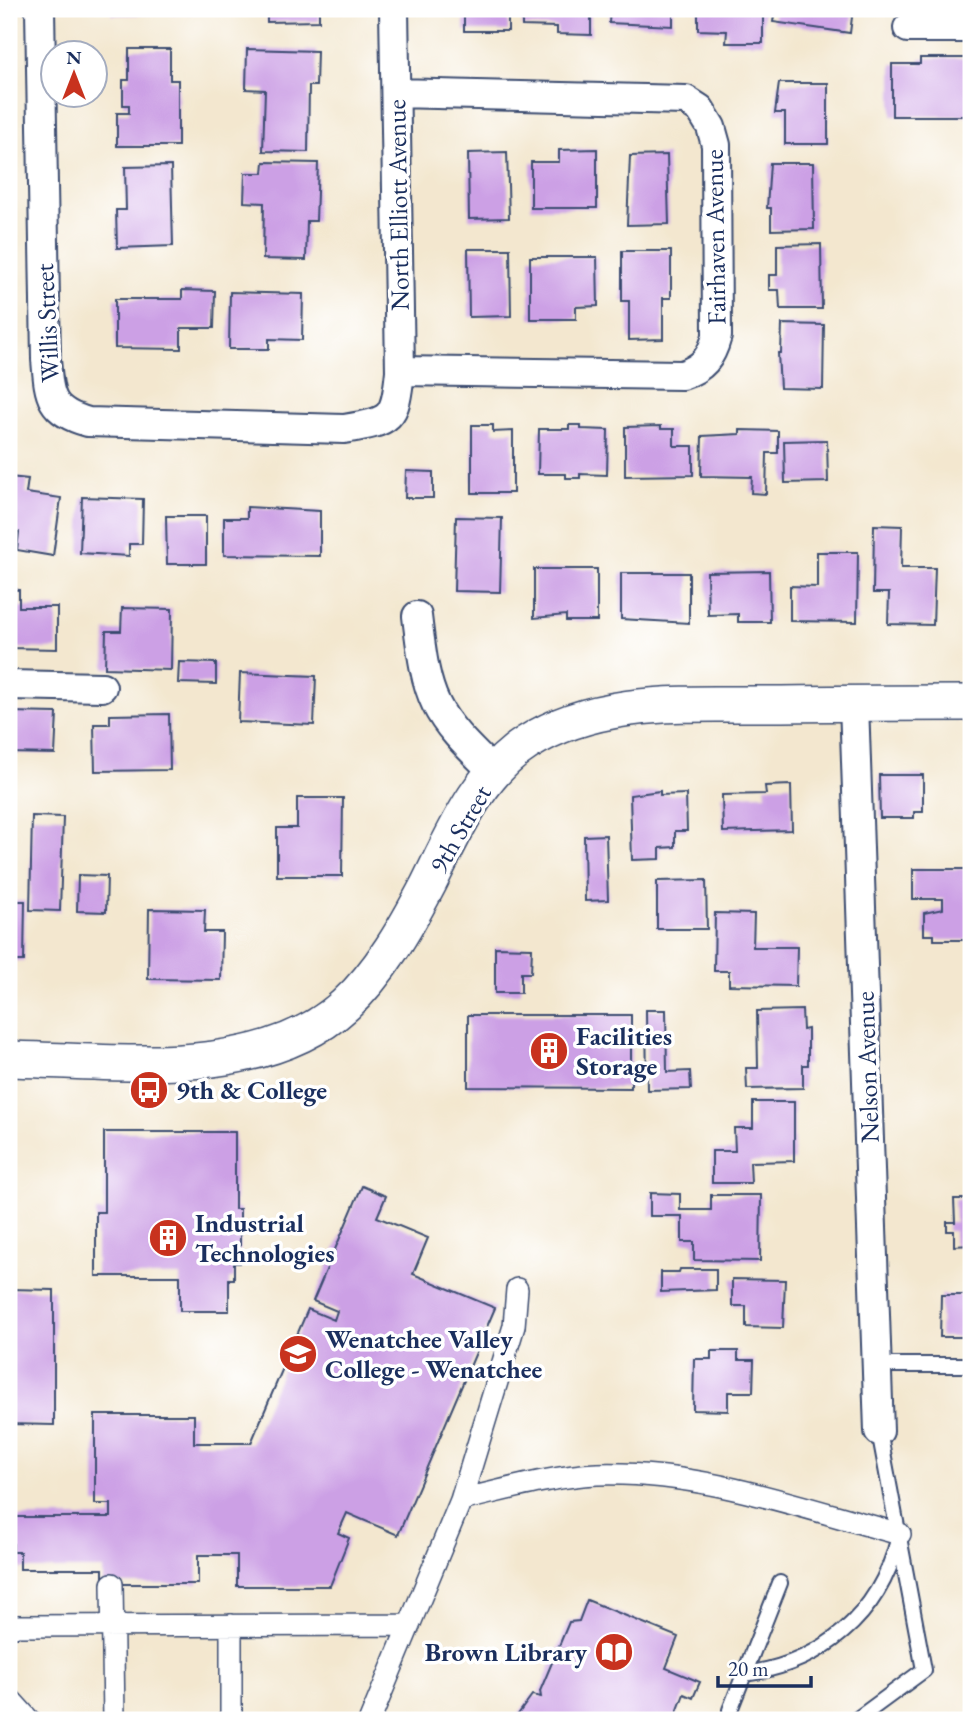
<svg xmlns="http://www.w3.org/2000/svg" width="980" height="1729" viewBox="0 0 980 1729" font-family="'EB Garamond',serif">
<rect width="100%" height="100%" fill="#fff"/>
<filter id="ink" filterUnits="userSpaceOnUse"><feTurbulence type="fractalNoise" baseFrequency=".0143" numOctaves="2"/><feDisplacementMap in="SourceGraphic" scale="14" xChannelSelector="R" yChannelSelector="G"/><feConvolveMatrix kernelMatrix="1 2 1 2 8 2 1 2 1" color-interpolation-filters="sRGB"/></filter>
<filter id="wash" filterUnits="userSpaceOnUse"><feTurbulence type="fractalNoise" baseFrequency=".00686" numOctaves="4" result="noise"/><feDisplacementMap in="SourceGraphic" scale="28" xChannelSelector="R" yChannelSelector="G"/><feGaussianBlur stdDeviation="1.57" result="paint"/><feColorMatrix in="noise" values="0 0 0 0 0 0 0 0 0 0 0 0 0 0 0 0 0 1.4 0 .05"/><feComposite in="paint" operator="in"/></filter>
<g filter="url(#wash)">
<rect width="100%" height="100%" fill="#f3e7cf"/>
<g id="blocks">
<path fill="#cca0e5" d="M112,9H198L199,13L112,15Z
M267,9H319V21L267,22Z
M464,9H508V31H464Z
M522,9H591V35L557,34V27L522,26Z
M610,9H673V26L609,23Z
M698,9H763V43H726L727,31L698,30Z
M775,9H853L850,33L773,22Z
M129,49H170V80H178V146H117V113H129V105H123V80H129Z
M247,49L317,51L316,86H309L308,152L263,151L265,90L246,89Z
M920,58H971V116H892V64H920Z
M779,83H828V144H785V113H775Z
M597,149V208H531V162H559V150Z
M507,152L509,218L469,219L468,153Z
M667,155L669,224L627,225L630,156Z
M264,162L318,163L316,221H307L306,260L263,259L264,203L244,202L245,173H263Z
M770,163H813L814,229L771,230V208H767Z
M171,166L173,246L117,248L116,210H126L125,167Z
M821,244L822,309H780L779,290H769V275H777V245Z
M468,249H510L511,316L469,317Z
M622,251H671V298H663V339L629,340V301H622Z
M530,257H597L598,306L576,307V319H530Z
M182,290L215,291L214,328H181V349L115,348V299H182Z
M230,292L303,294L302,340L269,339V349H229Z
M782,324L824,325L823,389L780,388L778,353H781Z
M472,425H493V432L513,431V493H472Z
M569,425H581V429L608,430L607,475L580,474V478H566V474H538L539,429H569Z
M661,426V429H674V446H693V475L625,476V427Z
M740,430L778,431V453H767L766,494L751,493L752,477L701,476L702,436L740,434Z
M827,440L828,482L785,483L784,441Z
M406,471L433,472V498H405Z
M9,477L28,479L26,493L61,498L53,556L17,550L19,532L9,530Z
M82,497L143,499L142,544H129V556L80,553Z
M247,507L320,511V556L224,555V518H247Z
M166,516H206V564H167Z
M456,517L502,518L500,592L454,591Z
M874,525L902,526L901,568H935L933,625L888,624L889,593H873Z
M817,552H858L857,622L790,621V586L817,587Z
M969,558H971V610H966Z
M534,569H597V621H566V615L534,618Z
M769,571L770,622H738V614L708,615L707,572Z
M621,573H689V623L621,619Z
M9,589L19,590V607H57V649L9,648Z
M122,608L172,609L171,670L105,668L106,631H121Z
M179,662L216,663V684L178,683Z
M240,673L316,676L314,725L238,722Z
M9,712L57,713L55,754L9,753Z
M169,714L170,770L95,771L94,724H110V715Z
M879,775H923V812H914V818H880Z
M791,785L792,830L723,832L722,795L766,794L765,786Z
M660,791V795L686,794L687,831H675V847L660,848V859L632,860L630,795Z
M297,798H343L342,876H277V828H297Z
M32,816L63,817L60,911L30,910Z
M606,835L608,900L585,901L584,836Z
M913,869H969L971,940H934V935H924V913L943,909V899H913Z
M78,875L107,876L106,912L77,911Z
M706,880L707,929H657V881Z
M9,901H25L24,961H9Z
M149,909L205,910L204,932H222L221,980L148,979Z
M715,913L754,914L753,947H797L796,986L729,985V971H714Z
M495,947L532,948L531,973H521V993H495Z
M646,1010H666L667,1072L690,1071L691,1089L647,1090Z
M802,1010L803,1030L808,1029V1065H803V1088L747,1089L746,1068H758L757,1011Z
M468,1015H631V1088L468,1087Z
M753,1102H794V1161L750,1162L751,1183H712V1151H735L734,1128H753Z
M104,1132H235V1209H240V1263H234V1279H229V1311H180V1276H96V1212H104Z
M362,1186L386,1196L377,1217L428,1238L413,1274L495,1308L398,1535L347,1513L338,1533L349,1538L330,1586H237V1555H198V1584H103V1569H20V1552H13V1517H111V1504H95V1415H194V1443H251L308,1309L334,1320L337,1311L313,1301Z
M650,1193L680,1194V1210H711V1195H761L760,1261L694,1260V1242H682V1216H650Z
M954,1199H971V1245L954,1246V1231H947V1222H955Z
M680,1269H716V1290L661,1292V1272H679Z
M732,1279L785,1280L783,1328L746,1327V1306H732Z
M9,1289L54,1290V1425L9,1424Z
M941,1295H971V1337H940Z
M711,1351H738V1360H754L753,1392H728V1411L693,1410L694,1359H711Z
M587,1600L678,1637L666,1668L700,1682L693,1698L684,1694L674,1720H514L532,1695L541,1697L540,1691L569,1622L579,1621Z"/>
</g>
</g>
<g filter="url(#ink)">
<use href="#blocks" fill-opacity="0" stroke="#3b4b6f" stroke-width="2"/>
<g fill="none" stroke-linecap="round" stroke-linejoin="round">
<g stroke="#3b4b6f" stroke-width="18">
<path id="service" d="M877,1365H971
M744,1674C821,1664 879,1616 898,1540
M730,1710L780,1583
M856,1720L924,1670L879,1431"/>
</g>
<g stroke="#3b4b6f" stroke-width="24">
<path id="pedestrian" d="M461,1500C505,1490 552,1476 597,1474C703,1471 799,1507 900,1534
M112,1584L114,1720
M231,1625V1720
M9,1626L409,1625
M9,1698L29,1720
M370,1720L461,1500L514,1326L517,1289"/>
</g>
<g stroke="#3b4b6f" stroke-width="32">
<path id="minor" d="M40,9L46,359C49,396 49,411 88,422L344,429C392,421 395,420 400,371L394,9
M908,28H971
M396,93L686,100L700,109L711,127L716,145L717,336C711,358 703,368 682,375L400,371
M417,616C427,701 432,713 494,772
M9,685L102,687
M854,703L879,1431"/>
</g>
<g stroke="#3b4b6f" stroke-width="38">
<path id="tertiary" d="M9,1059C114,1061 262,1082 345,1005C380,973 406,927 428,885C453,835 478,774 527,743C600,696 691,705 774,704C840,703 905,703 971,703"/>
</g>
<use href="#service" stroke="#fff" stroke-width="14"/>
<use href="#pedestrian" stroke="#fff" stroke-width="21"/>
<use href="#minor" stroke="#fff" stroke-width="28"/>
<use href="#tertiary" stroke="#fff" stroke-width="35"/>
</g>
</g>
<defs>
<g id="building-disc" transform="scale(2.0125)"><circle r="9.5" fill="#c8321e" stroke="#fff"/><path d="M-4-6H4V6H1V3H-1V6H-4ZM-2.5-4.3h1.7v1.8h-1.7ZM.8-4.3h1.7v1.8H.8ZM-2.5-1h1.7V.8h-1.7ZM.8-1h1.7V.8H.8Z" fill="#fff"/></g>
<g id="bus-disc" transform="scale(2.0125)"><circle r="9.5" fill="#c8321e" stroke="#fff"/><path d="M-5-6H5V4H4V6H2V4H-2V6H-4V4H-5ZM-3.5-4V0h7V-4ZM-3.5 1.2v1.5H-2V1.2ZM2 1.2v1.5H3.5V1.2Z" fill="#fff"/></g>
<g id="university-disc" transform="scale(2.0125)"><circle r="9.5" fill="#c8321e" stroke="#fff"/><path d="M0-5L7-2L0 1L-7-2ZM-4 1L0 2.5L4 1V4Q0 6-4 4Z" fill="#fff"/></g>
<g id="library-disc" transform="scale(2.0125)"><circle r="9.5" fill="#c8321e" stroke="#fff"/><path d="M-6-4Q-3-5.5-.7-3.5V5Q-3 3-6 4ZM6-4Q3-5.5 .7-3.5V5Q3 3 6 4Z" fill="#fff"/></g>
</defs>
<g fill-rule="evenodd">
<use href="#building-disc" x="549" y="1051"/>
<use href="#bus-disc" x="149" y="1090"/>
<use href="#building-disc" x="168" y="1238"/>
<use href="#university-disc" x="298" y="1354"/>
<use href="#library-disc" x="614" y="1652"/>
</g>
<g text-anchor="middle" stroke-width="7" stroke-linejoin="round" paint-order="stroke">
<g font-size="26" fill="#1b2f5e" stroke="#fff">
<text transform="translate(398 205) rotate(-91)" y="9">North Elliott Avenue</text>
<text transform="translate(715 237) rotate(-91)" y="9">Fairhaven Avenue</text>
<text transform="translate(47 323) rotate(-93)" y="9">Willis Street</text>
<text transform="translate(460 829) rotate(-60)" y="9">9th Street</text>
<text transform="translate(867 1067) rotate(-92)" y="9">Nelson Avenue</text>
</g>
<g font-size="26" font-weight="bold" fill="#1b2f5e" stroke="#fff" text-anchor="start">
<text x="576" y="1045">Facilities<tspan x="576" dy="30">Storage</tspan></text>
<text x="176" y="1099">9th &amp; College</text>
<text x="195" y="1232">Industrial<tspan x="195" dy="30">Technologies</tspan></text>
<text x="325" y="1348">Wenatchee Valley<tspan x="325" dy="30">College - Wenatchee</tspan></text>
<text x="587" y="1661" text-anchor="end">Brown Library</text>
</g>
</g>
<rect width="980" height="1729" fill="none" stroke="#fff" stroke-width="35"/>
<g transform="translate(74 74)"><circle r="33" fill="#ffffff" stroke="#a4acbf" stroke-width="2"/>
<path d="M0-5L12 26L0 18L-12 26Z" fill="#c8321e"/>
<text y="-10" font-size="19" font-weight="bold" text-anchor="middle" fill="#1b2f5e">N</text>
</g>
<path d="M718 1676v10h93v-10" fill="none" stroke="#1b2f5e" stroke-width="3.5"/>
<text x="728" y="1676" font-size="21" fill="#1b2f5e" stroke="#ffffff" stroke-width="5" paint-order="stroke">20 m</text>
</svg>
